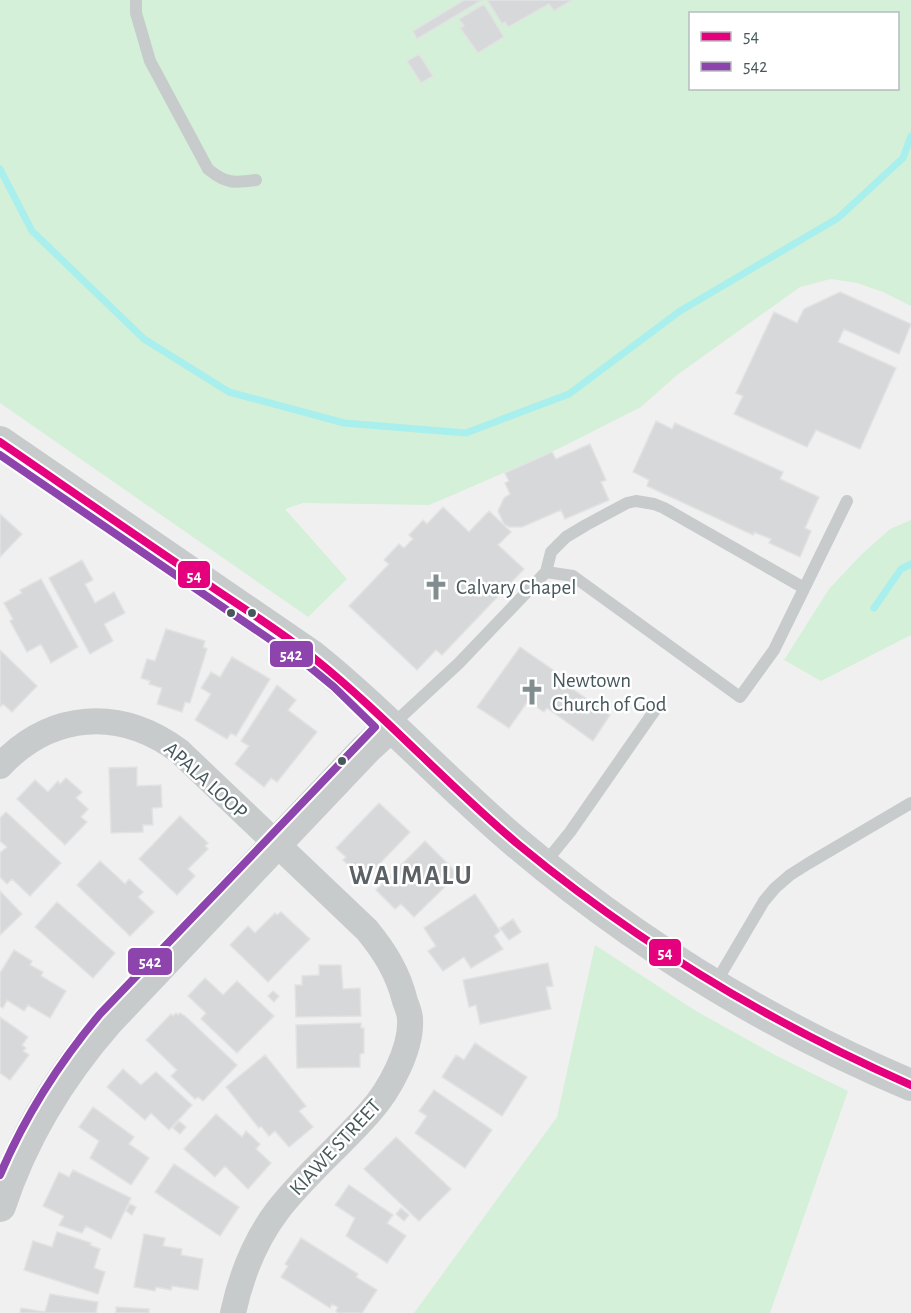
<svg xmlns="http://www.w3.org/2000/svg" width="911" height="1313" viewBox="0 0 911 1313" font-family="'Alegreya Sans',sans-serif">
<rect width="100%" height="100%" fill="#f1f0f0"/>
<path fill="#d4f0d8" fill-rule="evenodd" d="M0,0H911V306L883,292L857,283L831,279L800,287L677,375L641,407L560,448L455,494L429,505L303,503L285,509L347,579L308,617L0,403ZM690,14H898V88H690Z
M911,520V635L821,681L784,660L829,589L861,555L890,529Z
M595,945L696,1011L775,1055L848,1091L770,1313H414L557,1117Z"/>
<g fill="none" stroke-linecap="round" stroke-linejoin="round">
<path stroke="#a8efed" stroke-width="7" d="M0,169L32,231L144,339L229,392L344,423L466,433L569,394L680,311L838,218L903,158L911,136
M874,608L901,569L911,564"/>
</g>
<path fill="#d7d8d9" stroke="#e2e2e3" stroke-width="1.5" d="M464,0H482L417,39L413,31Z
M487,0H572L554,11L549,4L508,27L505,22L502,24Z
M484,4L504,37L478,53L460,28L464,26L459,19Z
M419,54L433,76L421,83L407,61Z
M840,292L911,324L899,354L844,329L838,342L896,368L860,449L816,430L807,447L734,414L743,396L736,393L774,312L797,323L804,309Z
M656,421L672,429L675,423L783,472L780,479L819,497L805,528L811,531L800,557L769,543L771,539L754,532L753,535L647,486L649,480L633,472Z
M590,444L606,480L601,482L609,500L565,519L561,510L522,527H509L504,524L498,511L504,498L510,494L505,483L509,481L505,473L552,452L556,459Z
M443,507L469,532L489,511L511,532L498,545L524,569L442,655L436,650L417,670L349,606L389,564L384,560L399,544L404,548L413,539L409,535L423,520L427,524Z
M0,514L22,534L0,557Z
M82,560L93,580L85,584L95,603L114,592L125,613L104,624L113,641L90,654L49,578Z
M41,579L78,647L51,663L41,644L27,652L10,621L13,619L4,603L22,593L20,590Z
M166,629L205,641L203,647L207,649L190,703L185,702L182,712L157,704L162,688L149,684L150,681L141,678L147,659L155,661Z
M520,647L566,679L564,683L610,715L593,741L547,708L544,712L528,701L509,728L477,707Z
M0,650L37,686L12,712L3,704L0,707Z
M232,657L270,679L236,736L231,733L227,739L195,720L211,694L201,688L211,672L220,677Z
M277,685L296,700L288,710L317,732L277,782L271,778L264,787L235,764L249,746L241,741Z
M137,767V786L161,785L162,807L152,808L153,825H143V832L111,833L109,768Z
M66,778L82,792L76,798L88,809L81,817L87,822L65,845L17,799L35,780L48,792L58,781L60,784Z
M379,803L410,832L364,880L343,860L346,857L336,848Z
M6,812L61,863L30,896L12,879L7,884L0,877V853L7,847L0,841V818Z
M180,816L208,843L205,846L208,849L188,869L195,876L177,895L139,859Z
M425,841L458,874L414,917L401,904L395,909L376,890Z
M100,861L125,884L129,879L143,892L138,897L154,912L130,936L77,885Z
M0,891L22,914L0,935Z
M475,894L500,931L494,936L503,949L471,968L464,957L443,971L428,951L436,946L424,928Z
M57,902L115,953L93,978L35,927Z
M281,912L310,939L268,982L230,945L248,926L255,933L275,913L277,915Z
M513,919L521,932L509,940L500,928Z
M14,950L32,961L30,965L43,972L41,976L66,991L50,1018L28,1005L24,1011L7,1000L3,1008L0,1006V973Z
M548,963L553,986L546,987L551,1009L480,1024L476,1005L469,1007L463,980Z
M319,965H341L343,989L360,988L361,1016L296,1017L295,985H302V976L319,975Z
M205,978L223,995L237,981L274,1016L237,1053L201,1019L206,1013L188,996Z
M273,991L279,996L274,1002L268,996Z
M176,1013L178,1015L180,1013L185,1016L237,1065L203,1101L198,1097L195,1099L171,1076L177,1070L146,1040L171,1014L173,1016Z
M0,1017L28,1037L22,1045L26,1048L23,1051L29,1055L10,1080L0,1073Z
M361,1023V1028H364V1053L360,1054V1067L297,1068L296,1025Z
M475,1043L527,1077L502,1116L442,1077L456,1055L464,1060Z
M265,1055L306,1106L299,1111L313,1127L289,1147L275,1131L269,1136L261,1126L259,1128L226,1087Z
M123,1069L141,1085L156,1072L192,1105L169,1130L151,1113L145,1120L107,1087Z
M434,1090L492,1130L465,1168L415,1133L427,1116L419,1111Z
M93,1107L134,1137L129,1144L149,1158L131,1185L90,1158L99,1141L79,1127Z
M216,1114L242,1137L246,1131L260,1144L256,1149L271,1163L248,1189L225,1166L215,1177L184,1149Z
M179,1121L186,1127L180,1134L173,1128Z
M396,1137L451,1189L419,1221L364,1169Z
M174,1164L239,1207L220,1236L155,1192Z
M73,1170L131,1198L111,1239L86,1226L82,1233L59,1225L64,1216L43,1206L59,1172L69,1177Z
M349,1185L393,1215L387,1223L406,1236L387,1263L346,1236L355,1218L335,1205Z
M130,1204L136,1207L132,1215L126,1211Z
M401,1208L409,1215L404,1221L396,1214Z
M57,1232L91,1243L90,1245L100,1249L94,1268L105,1272L98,1294L24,1270L33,1241L52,1247Z
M144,1234L165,1238L163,1246L182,1249L181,1255L203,1259L198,1290L172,1286L171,1290L156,1287L155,1291L134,1287Z
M301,1238L358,1274L356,1277L377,1290L362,1313H338L336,1311L338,1307L332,1304L330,1308L281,1277L288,1266L285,1264Z
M50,1294L98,1302L96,1313H20L21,1308L45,1312Z
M116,1307L149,1309V1313H116Z"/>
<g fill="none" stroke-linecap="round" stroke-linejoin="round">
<path stroke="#c7cbcc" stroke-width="12" d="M136,0V13L150,61L208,169C226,184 234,183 256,180
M546,572L573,576L740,697L774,650L847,501
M391,726L459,663L546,572L551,552L566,537L586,525L627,503L636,501L654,504L664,508L804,588
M544,864L570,832L655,710
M715,984L764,901L775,888L790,875L809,863L911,803"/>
<path stroke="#c7cbcc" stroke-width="26" d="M0,766C51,712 119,707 179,751L367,930C385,952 398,973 405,1001C407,1007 410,1013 410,1019C412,1049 389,1091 369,1113C340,1146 305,1175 278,1210C255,1240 241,1276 233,1313"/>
<path stroke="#c7cbcc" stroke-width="32" d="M0,442L312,656C384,714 446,783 517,843C635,943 768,1025 911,1085
M0,1206C23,1136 60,1076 108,1021L366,749L390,727"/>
<g stroke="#fff" stroke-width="12">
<path id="bus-1" d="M0,442C70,490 139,538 209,585C244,609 282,632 315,659C387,717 448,786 519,845C640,945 768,1022 911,1085"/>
</g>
<g stroke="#fff" stroke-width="12">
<path id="bus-2" d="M0,455L306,664L334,687L375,727L100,1014C59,1063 25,1116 0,1175"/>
</g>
<use href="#bus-1" stroke="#e5007d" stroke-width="8"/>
<use href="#bus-2" stroke="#8e44ad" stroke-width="8"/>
</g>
<defs>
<g id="church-bare" transform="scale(2.07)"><path d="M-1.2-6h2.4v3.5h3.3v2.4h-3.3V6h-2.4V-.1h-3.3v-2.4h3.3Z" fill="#828d90" stroke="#fff" stroke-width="2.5" paint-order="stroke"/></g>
</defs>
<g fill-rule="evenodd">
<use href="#church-bare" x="436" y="587"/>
<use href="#church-bare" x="532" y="692"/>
</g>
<g fill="#47585d" stroke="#fff" stroke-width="2">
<circle cx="231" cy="613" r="5"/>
<circle cx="252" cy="613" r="5"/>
<circle cx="342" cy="761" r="5"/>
</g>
<g text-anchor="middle" stroke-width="5" stroke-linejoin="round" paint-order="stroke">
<g font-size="21" fill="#47585d" stroke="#fff" text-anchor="start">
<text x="456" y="594">Calvary Chapel</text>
<text x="552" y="687">Newtown<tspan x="552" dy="24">Church of God</tspan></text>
</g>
<g font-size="21" fill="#47585d" stroke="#fff">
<text transform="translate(206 780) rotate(42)" y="7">APALA LOOP</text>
<text transform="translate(335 1147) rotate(-47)" y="7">KIAWE STREET</text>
</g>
<g font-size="27" font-weight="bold" letter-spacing="1.5" fill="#5b6164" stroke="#fff">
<text x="411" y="884">WAIMALU</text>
</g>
</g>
<g stroke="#fff" stroke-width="2">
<rect x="177" y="560" width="34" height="29" rx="6" fill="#e5007d"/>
<rect x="269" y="640" width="45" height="28" rx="6" fill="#8e44ad"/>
<rect x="648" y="938" width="34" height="29" rx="6" fill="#e5007d"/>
<rect x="127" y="947" width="46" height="29" rx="6" fill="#8e44ad"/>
</g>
<g font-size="16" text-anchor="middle" font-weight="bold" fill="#fff">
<text x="194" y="581">54</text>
<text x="291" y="660">542</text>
<text x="665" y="958">54</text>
<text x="150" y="967">542</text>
</g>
<rect x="689" y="12" width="210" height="78" fill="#ffffff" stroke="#b5bcbe" stroke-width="1.5"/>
<rect x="701" y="32" width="30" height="9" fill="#e5007d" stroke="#b5bcbe" stroke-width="1.5"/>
<text x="743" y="42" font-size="18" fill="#47585d">54</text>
<rect x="701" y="62" width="30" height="9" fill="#8e44ad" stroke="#b5bcbe" stroke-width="1.5"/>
<text x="743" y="72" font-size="18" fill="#47585d">542</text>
</svg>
